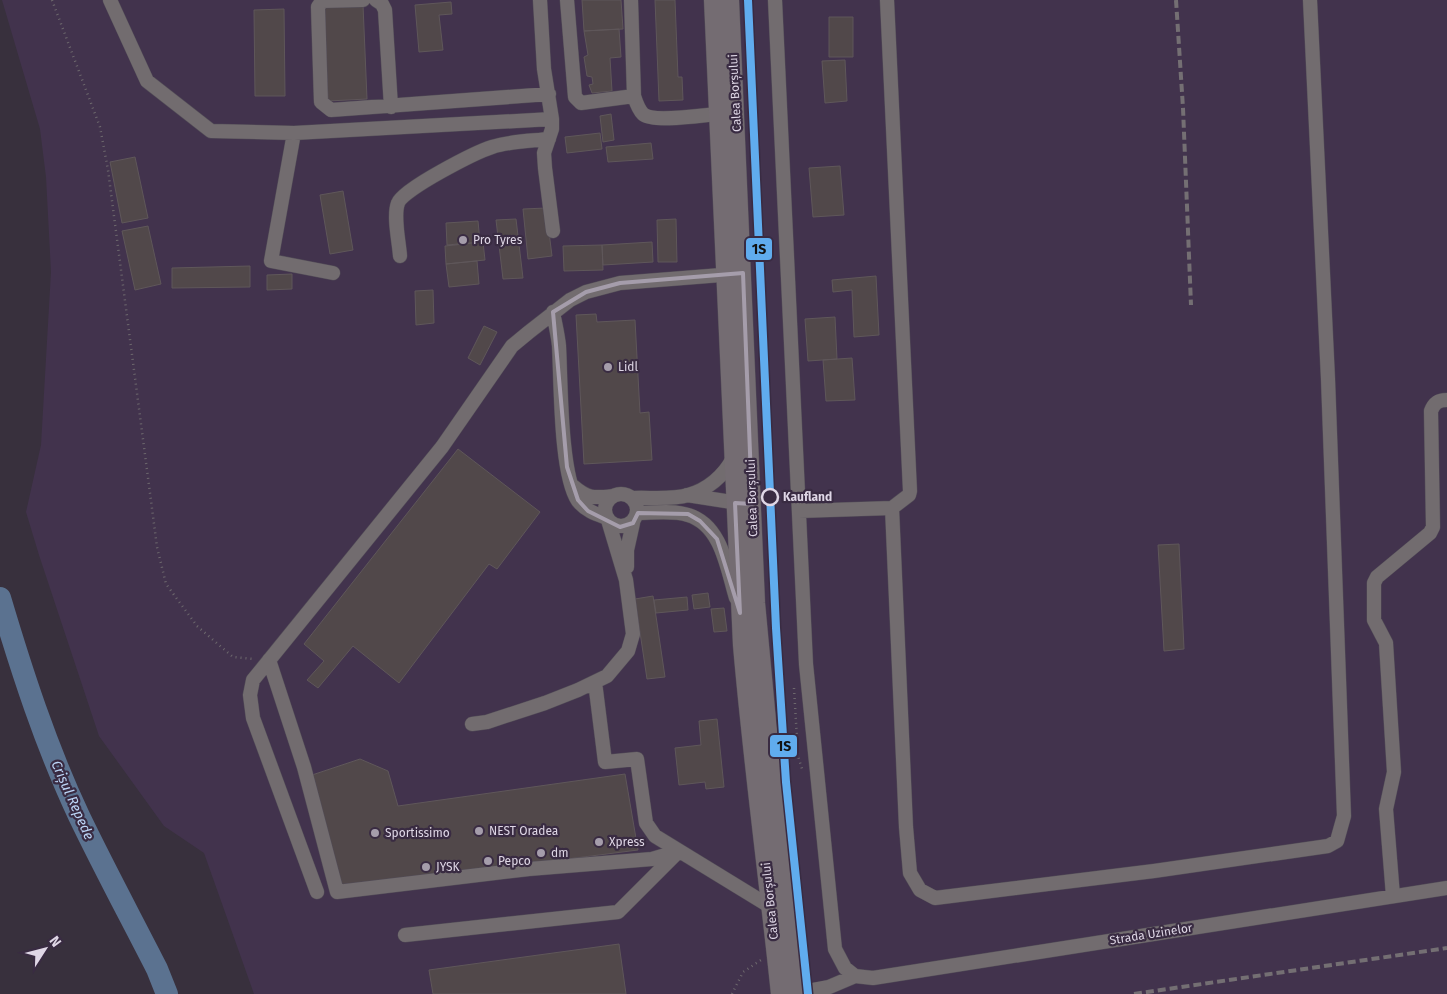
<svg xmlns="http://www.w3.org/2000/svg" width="1447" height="994" viewBox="0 0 1447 994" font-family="'Fira Sans',sans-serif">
<rect width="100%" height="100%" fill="#38303d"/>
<path fill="#42334d" d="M2,0H1447V994H254L204,853L164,826L99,736L39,555L26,512L41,445L51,272L46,177L40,129Z"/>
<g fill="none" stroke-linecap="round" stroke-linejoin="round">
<path stroke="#5b7290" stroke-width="22" d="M0,598C22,672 46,746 79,816C104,868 131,918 157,969L167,994"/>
</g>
<path fill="#51484a" stroke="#5f575a" d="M582,0H621L623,29L584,31Z
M655,0H675L678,77H682L683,100L659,101Z
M451,2L452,14L439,15L443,50L419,52L415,5Z
M363,5L367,99L328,101L324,7Z
M284,9L285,96H255L254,10Z
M829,17H853V57H829Z
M619,29L621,57L610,58L612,91L592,93L589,85L593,84L592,77L587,76L584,57L588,55L584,31Z
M845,60L847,101L825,103L822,61Z
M611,114L614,140L603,142L600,116Z
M600,133L602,149L567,153L565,137Z
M651,143L653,159L608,162L606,147Z
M135,157L148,218L122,223L110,162Z
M840,166L844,215L813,217L809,168Z
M343,191L353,250L330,254L320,195Z
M546,208L552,256L528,259L523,209Z
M516,219L523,278L503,279L496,220Z
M676,219L677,262H658L657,220Z
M478,221L480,242L447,245L446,223Z
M148,226L161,284L135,290L122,231Z
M483,242L485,260L446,264L445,246Z
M652,242L653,262L603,265L602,245Z
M602,245L603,270L564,271L563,246Z
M477,261L479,284L449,287L446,264Z
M250,266V287L172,288V268Z
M292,274V289L267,290V275Z
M876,276L879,335L854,337L852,290L833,292L832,280Z
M433,290L434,323L416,325L415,291Z
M596,314L597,322L635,320L640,413L649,412L652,460L584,464L576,315Z
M835,317L837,359L808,361L805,319Z
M484,326L497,332L480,365L468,358Z
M852,358L855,400L826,401L823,360Z
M458,449L540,512L497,569L489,564L399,683L353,646L318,688L307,680L324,661L304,644Z
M1179,544L1184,649L1164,651L1158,545Z
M708,593L710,607L694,609L692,595Z
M653,596L665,677L647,679L635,599Z
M687,597L688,610L656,613L654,600Z
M724,608L727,631L714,632L711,609Z
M717,719L724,787L706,789L705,782L679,785L675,748L701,745L699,721Z
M360,759L388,771L398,806L625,774L638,850L340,888L309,776Z
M619,944L626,994H433L429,970Z"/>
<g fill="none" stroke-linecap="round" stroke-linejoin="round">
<g stroke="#524c57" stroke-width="15">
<path id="minor" d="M110,0L147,81L211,131L294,133L552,119
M363,0L322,1L318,7L321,102L331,110L549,94
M376,0L382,4L385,10L391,107
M540,0L544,69L552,119V129L544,153L545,168L553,231
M567,0L575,97L581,103L634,96
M631,0L634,96C636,102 638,109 643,114C653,123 703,115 718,114
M775,0L806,664L835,949L845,968L855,976
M887,0L910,491L909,495L892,508
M294,133L271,261L333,273
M400,256C399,241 393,216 398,203C403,189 476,152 492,147C510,141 531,141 549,139
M553,312C555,323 558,335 559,346C561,381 560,475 578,501C586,511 596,514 607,518
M573,486C588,499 594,498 613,496
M605 510a16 16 0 1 1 32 0a16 16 0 1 1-32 0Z
M687,495L744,504
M632,498C648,497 672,500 688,495C707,490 724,476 733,458
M799,511L892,508L906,827L910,873L920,890L935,898L1154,871L1328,846L1337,841L1344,816L1328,379L1310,0
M638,513C653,513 673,510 688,515C722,525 727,569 736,598
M627,567V550L633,523
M269,660L304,767L337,892L529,869L652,859L679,851
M595,682L605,762L637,759L646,823L655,836L771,907
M472,724L487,722L545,703L578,690L607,676L628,651L633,634L626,580L608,520
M317,892L253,718L250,695L253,680L442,447L512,346L529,332L570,300L586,292L620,283L734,274
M1393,896L1386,809L1394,772L1386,643L1374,620V583L1377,577L1430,533L1433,527L1431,411C1434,403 1438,400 1447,400
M405,935L618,912L677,853
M797,993L829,987L855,976L873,978L1447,888"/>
</g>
<g stroke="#524c57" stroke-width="19">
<path id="major" d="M713,0L742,645C752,762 768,878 780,994
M730,0L756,603L773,785L797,994"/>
</g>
<path stroke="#6d686d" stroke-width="2.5" stroke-dasharray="1 4" stroke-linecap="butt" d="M52,0L100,127L108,170L157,547L166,584L197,626L233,657L254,659
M794,688L798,756L803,772
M732,994L743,972L761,960"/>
<use href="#minor" stroke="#726c6f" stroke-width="14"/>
<use href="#major" stroke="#746c72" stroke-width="18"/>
<path stroke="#746f73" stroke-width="4" stroke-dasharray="8 4" stroke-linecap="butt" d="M1176,0L1183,108L1191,305
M1134,994L1447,948"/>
<g stroke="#392b42" stroke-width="11">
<path id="tram-1" d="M748,0L776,628L786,782L808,994"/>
</g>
<use href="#tram-1" stroke="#60acee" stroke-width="8"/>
</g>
<path fill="none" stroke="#a59dab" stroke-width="4" stroke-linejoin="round" d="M743,273L752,504L735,503L740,613L717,539L700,521L688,514L638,513L633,523L620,527L588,511L578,500L567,467L553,312L586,292L620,283Z"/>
<g fill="#a59dab" stroke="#392b42" stroke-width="2">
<circle cx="463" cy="240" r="5"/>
<circle cx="608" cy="367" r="5"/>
<circle cx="479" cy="831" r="5"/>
<circle cx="375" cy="833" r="5"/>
<circle cx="599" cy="842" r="5"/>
<circle cx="541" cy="853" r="5"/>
<circle cx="488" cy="861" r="5"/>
<circle cx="426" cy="867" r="5"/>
</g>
<circle fill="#392b42" stroke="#dfd7e6" stroke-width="2.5" cx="770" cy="497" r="8"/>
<g text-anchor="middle" stroke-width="4.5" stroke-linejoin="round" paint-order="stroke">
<g font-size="12" fill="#dfd7e6" stroke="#392b42">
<text transform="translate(735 93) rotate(-93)" y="4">Calea Borșului</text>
<text transform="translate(752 498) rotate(-92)" y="4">Calea Borșului</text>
<text transform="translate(770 901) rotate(-96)" y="4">Calea Borșului</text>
<text transform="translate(1151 934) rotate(-9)" y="4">Strada Uzinelor</text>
</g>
<g font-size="12" fill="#dfd7e6" stroke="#392b42" text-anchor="start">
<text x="473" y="244">Pro Tyres</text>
<text x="618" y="371">Lidl</text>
<text x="489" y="835">NEST Oradea</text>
<text x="385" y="837">Sportissimo</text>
<text x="609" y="846">Xpress</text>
<text x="551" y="857">dm</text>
<text x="498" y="865">Pepco</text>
<text x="436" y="871">JYSK</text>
</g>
<g font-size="12" font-weight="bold" fill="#dfd7e6" stroke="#392b42" text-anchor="start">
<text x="783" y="501">Kaufland</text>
</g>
<g font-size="14" font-style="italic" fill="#bbd4f5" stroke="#392b42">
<text transform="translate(73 800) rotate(66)" y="5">Crișul Repede</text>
</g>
</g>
<g stroke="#392b42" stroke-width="2">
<rect x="745" y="237" width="28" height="24" rx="5" fill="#60acee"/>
<rect x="769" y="734" width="29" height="24" rx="5" fill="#60acee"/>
</g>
<g font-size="14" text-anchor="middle" font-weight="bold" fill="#111">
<text x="759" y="254">1S</text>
<text x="784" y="751">1S</text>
</g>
<g transform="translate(45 949) rotate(54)" stroke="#392b42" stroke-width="4" paint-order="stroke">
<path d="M0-4L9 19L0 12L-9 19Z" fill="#dfd7e6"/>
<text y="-8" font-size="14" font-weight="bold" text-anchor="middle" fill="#dfd7e6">N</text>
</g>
</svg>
